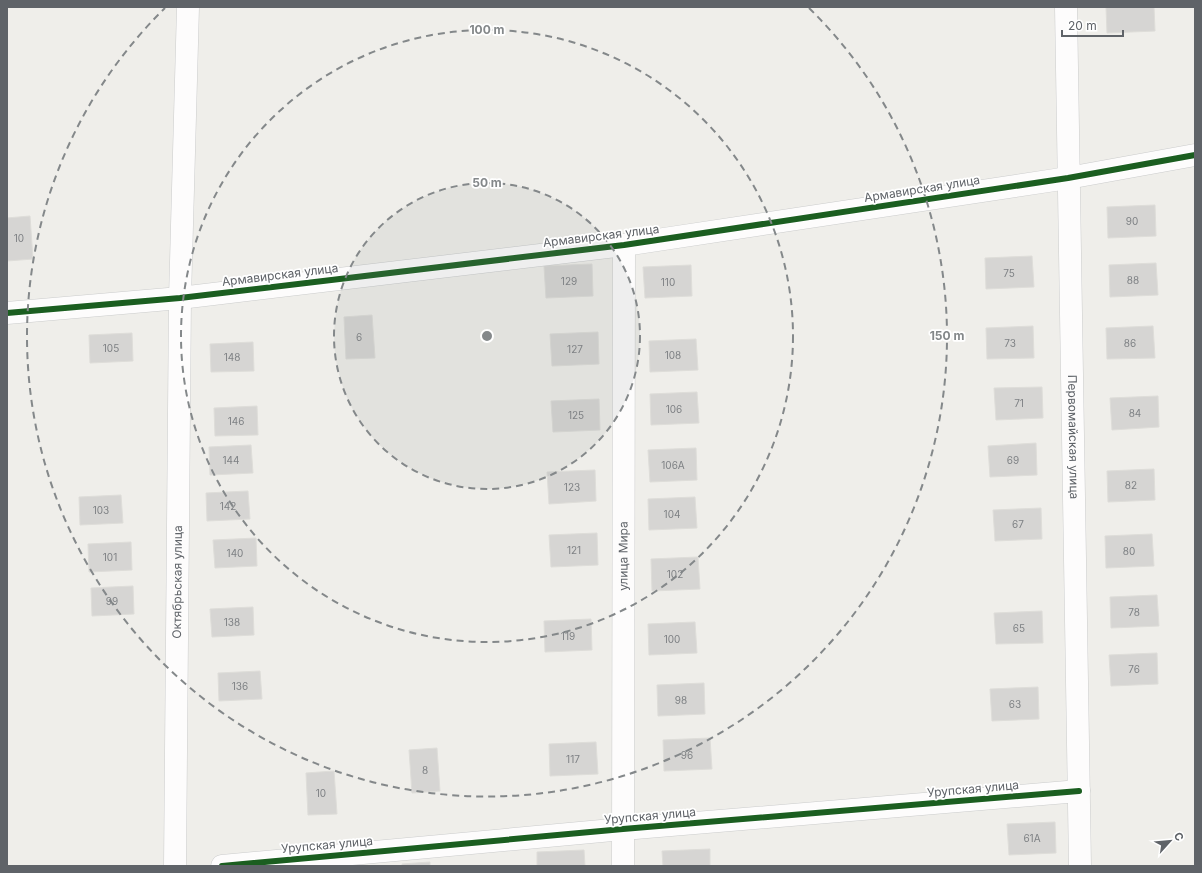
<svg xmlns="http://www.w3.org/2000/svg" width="1202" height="873" viewBox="0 0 1202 873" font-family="Inter,sans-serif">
<rect width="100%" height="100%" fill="#efeeea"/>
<path fill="#d6d5d3" stroke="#deddd9" d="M1106,7H1154L1155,31L1107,33Z
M1155,205L1156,236L1108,238L1107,207Z
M30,216L33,259L7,261V218Z
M1032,256L1034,287L986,289L985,258Z
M1156,263L1158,295L1110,297L1109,265Z
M592,264L593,296L546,298L544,266Z
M691,265L692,296L645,298L643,267Z
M372,315L375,358L346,359L344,317Z
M1033,326L1034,358L987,359L986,328Z
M1153,326L1155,358L1107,359L1106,328Z
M598,332L599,364L552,366L550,334Z
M132,333L133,361L90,363L89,335Z
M696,339L698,370L650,372L649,341Z
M253,342L254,371L211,372L210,344Z
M1042,387L1043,418L996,420L994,388Z
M697,392L699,423L651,425L650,394Z
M1158,396L1159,427L1112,430L1110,398Z
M599,399L600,430L553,432L551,401Z
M257,406L258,435L215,436L214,408Z
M1036,443L1037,475L990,477L988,446Z
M251,445L253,473L210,475L209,447Z
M696,448L697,480L650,482L648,450Z
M1154,469L1155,500L1108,502L1107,471Z
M595,470L596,501L549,504L547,472Z
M248,491L250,519L207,521L206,493Z
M121,495L123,523L80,525L79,497Z
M695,497L697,528L649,530L648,499Z
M1041,508L1042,539L995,541L993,510Z
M597,533L598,565L551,567L549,535Z
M1152,534L1154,566L1106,568L1105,536Z
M256,538L257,566L215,568L213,540Z
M131,542L132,570L89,572L88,544Z
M698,557L700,589L652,591L651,559Z
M133,586L134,614L92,616L91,588Z
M1157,595L1159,626L1111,628L1110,597Z
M253,607L254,635L212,637L210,609Z
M1042,611L1043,643L996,644L994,613Z
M591,619L592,650L545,652L544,621Z
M695,622L697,653L649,655L648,624Z
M1157,653L1158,684L1111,686L1109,655Z
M260,671L262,699L219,701L218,673Z
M704,683L705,714L658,716L657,685Z
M1038,687L1039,719L992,721L990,689Z
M710,738L712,769L664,771L663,740Z
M596,742L598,774L550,776L549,744Z
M437,748L440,791L412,793L409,750Z
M334,771L337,814L308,815L306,773Z
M1055,822L1056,853L1009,855L1007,824Z
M710,849V866H663L662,851Z
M584,850L585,866H537V852Z
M430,862V866H402V864Z"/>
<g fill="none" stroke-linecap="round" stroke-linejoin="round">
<g stroke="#cbcccc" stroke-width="23">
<g id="minor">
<path id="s1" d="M1066,7L1080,866"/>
<path d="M7,313L180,298L624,245L1068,178L1195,155"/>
<path id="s2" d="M175,866L180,298L188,7"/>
<path d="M222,866L623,829L1079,791"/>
<path id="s3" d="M623,866L624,245"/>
</g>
</g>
<use href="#minor" stroke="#fdfcfc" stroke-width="22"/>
<g stroke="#fff" stroke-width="8">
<path id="cycleway" d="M7,313L180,298L624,245L1068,178L1195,155
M222,866L623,829L1079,791"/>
</g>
<use href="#cycleway" stroke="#1b5e20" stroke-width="6"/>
</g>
<circle cx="487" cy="336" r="153" fill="#84888a" fill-opacity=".12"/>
<g fill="none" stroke="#84888a" stroke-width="2" stroke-dasharray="7 5">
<circle cx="487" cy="336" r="153"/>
<circle cx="487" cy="336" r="306"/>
<path d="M809 8A460 460 0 1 1 165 8"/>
</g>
<g text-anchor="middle" stroke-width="3.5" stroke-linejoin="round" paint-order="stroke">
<g font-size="10" fill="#7e8184">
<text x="1132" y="225">90</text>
<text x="19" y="242">10</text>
<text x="1009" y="277">75</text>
<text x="1133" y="284">88</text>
<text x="569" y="285">129</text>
<text x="668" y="286">110</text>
<text x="359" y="341">6</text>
<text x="1010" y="347">73</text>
<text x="1130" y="347">86</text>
<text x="111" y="352">105</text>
<text x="575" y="353">127</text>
<text x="673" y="359">108</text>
<text x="232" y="361">148</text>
<text x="1019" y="407">71</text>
<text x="674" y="413">106</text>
<text x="1135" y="417">84</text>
<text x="576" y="419">125</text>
<text x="236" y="425">146</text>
<text x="231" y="464">144</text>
<text x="1013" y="464">69</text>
<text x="673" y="469">106А</text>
<text x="1131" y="489">82</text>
<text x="572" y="491">123</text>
<text x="228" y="510">142</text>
<text x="101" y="514">103</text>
<text x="672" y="518">104</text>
<text x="1018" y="528">67</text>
<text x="574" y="554">121</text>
<text x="1129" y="555">80</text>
<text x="235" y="557">140</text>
<text x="110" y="561">101</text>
<text x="675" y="578">102</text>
<text x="112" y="605">99</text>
<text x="1134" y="616">78</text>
<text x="232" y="626">138</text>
<text x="1019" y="632">65</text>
<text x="568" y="640">119</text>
<text x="672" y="643">100</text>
<text x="1134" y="673">76</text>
<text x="240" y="690">136</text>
<text x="681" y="704">98</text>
<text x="1015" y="708">63</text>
<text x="687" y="759">96</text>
<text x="573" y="763">117</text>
<text x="425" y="774">8</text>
<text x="321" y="797">10</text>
<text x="1032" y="842">61А</text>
</g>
<g font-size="12" fill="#5f6368" stroke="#fff">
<text transform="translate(922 189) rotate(-9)" y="4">Армавирская улица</text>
<text transform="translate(601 236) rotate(-7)" y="4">Армавирская улица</text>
<text transform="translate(280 275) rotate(-7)" y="4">Армавирская улица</text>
<text dy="4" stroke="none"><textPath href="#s1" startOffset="430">Первомайская улица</textPath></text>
<text dy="4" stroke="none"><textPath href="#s3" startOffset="310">улица Мира</textPath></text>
<text dy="4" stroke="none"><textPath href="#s2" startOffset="284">Октябрьская улица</textPath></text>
<text transform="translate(973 789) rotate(-5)" y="4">Урупская улица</text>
<text transform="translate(650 816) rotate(-5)" y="4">Урупская улица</text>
<text transform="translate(327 845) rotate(-5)" y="4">Урупская улица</text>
</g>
</g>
<circle cx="487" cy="336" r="6" fill="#84888a" stroke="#fff" stroke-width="2"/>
<g font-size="12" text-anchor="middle" font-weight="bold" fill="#84888a" stroke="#fff" stroke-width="3.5" stroke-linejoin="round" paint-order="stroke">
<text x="487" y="34">100 m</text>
<text x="487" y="187">50 m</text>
<text x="947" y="340">150 m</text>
</g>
<rect width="1202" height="873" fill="none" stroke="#5f6368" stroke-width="16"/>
<g transform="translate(1170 841) rotate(63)" stroke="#ffffff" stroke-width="3" paint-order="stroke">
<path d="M0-3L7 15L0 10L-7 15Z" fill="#5f6368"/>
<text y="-6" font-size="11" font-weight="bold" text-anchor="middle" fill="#5f6368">С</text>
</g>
<path d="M1062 30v6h61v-6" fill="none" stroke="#5f6368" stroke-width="2"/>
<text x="1068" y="30" font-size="12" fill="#5f6368" stroke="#ffffff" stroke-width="3" paint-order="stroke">20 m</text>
</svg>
